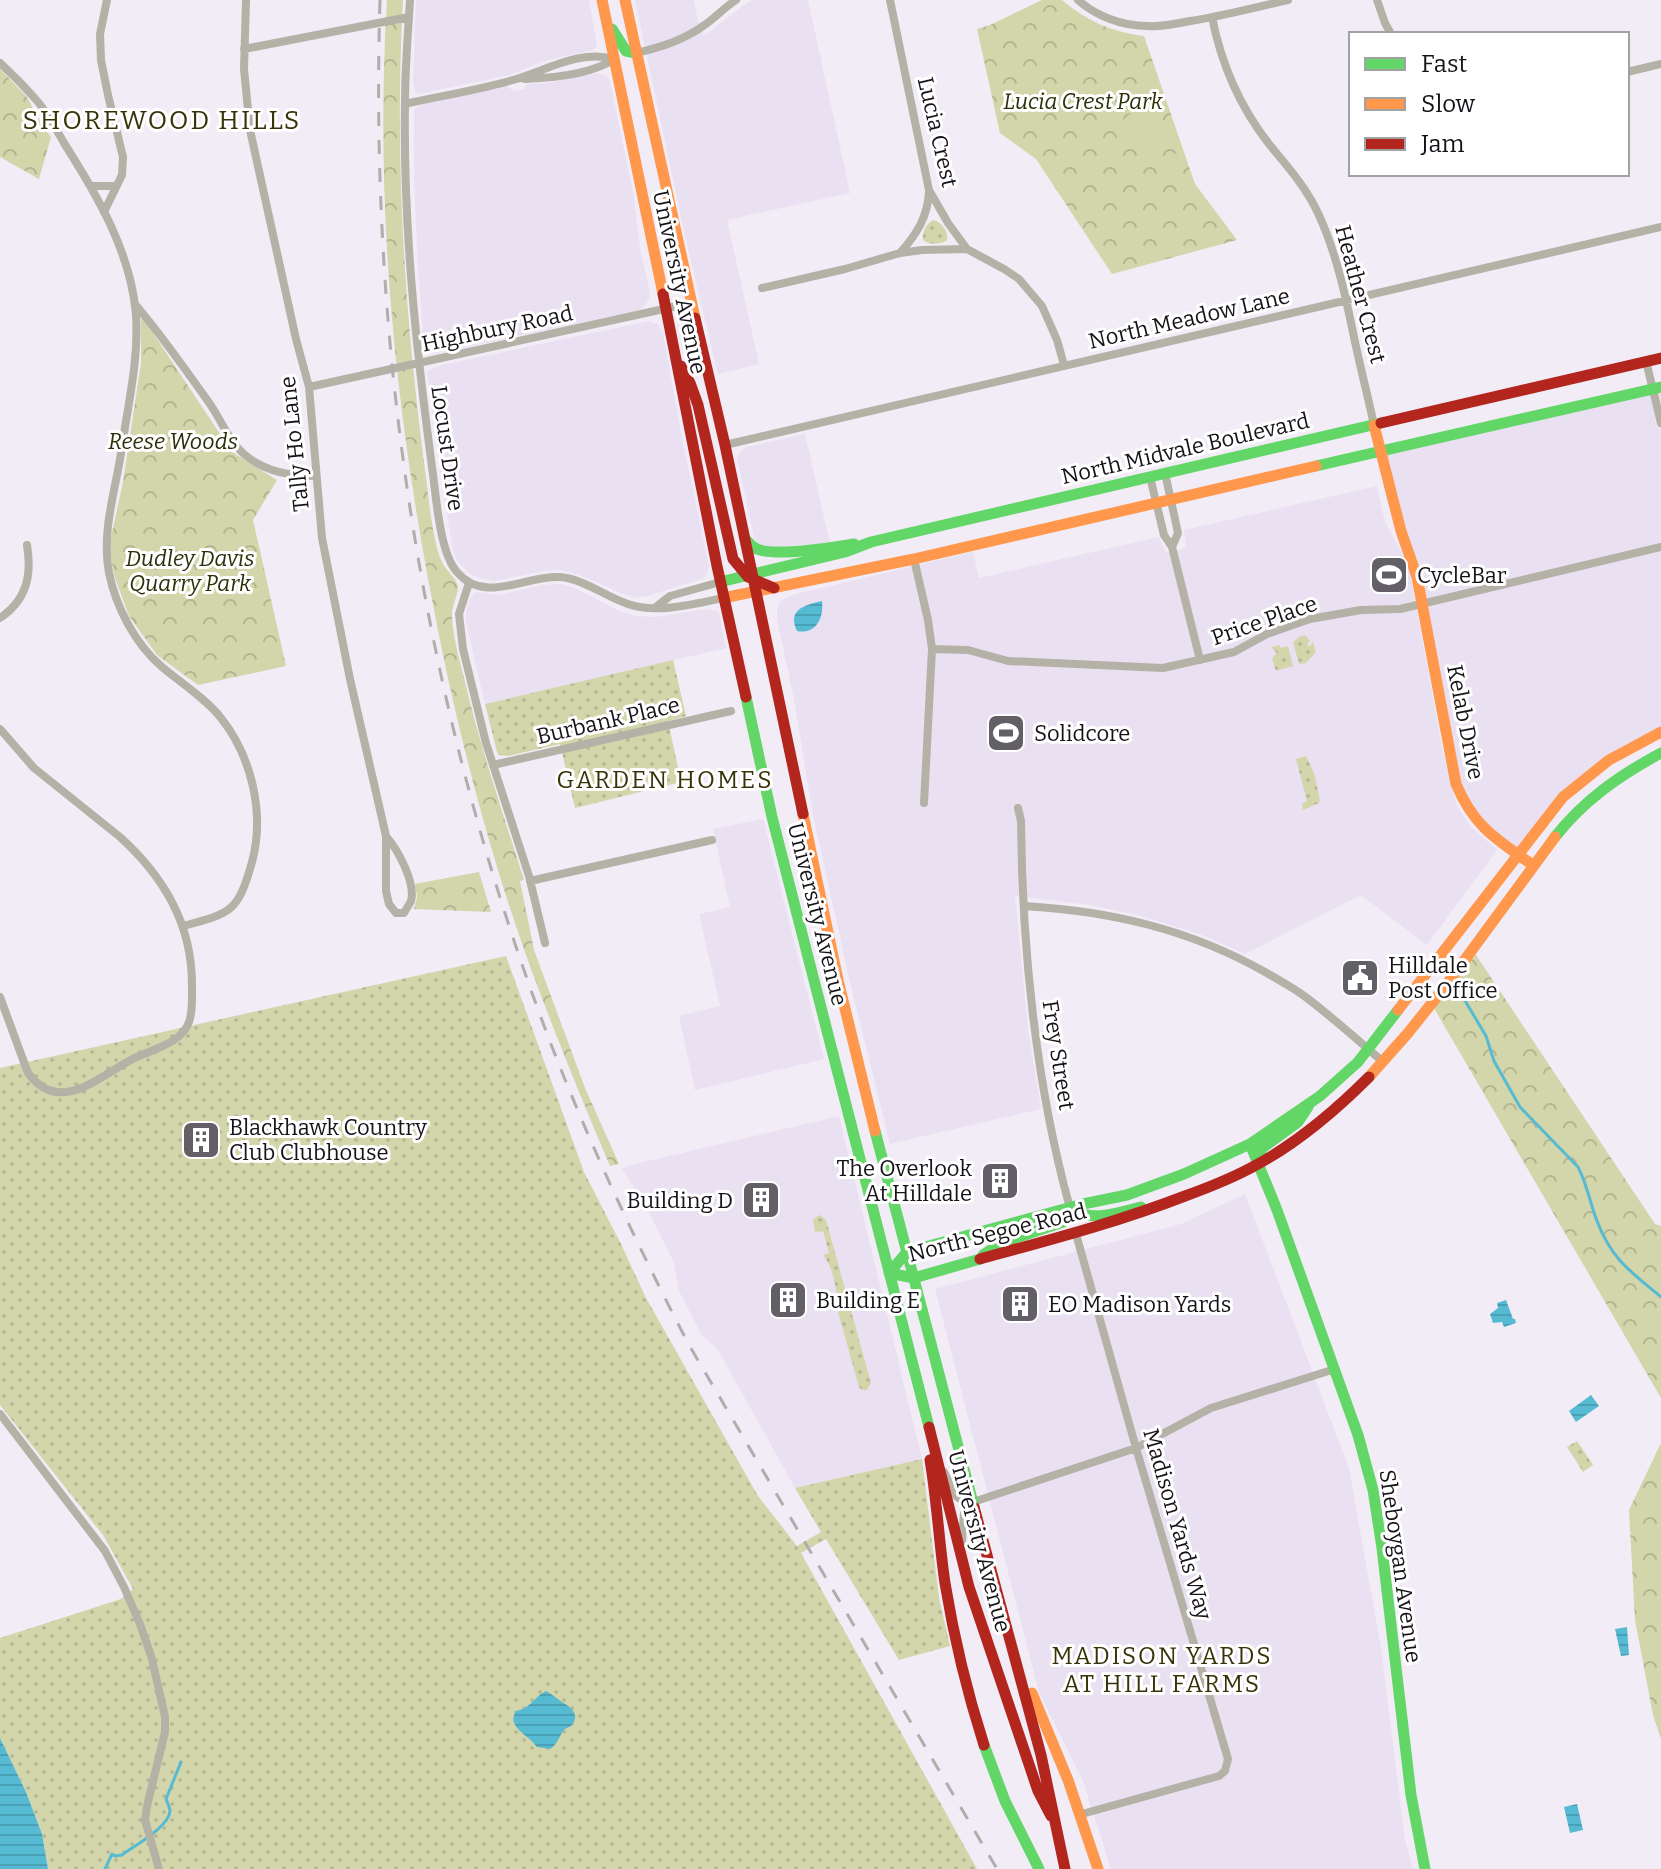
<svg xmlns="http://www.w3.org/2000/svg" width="1661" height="1869" viewBox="0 0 1661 1869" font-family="Bitter,serif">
<defs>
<pattern id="grass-dots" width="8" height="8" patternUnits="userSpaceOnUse" patternTransform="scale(2)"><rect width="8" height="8" fill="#d3d5ab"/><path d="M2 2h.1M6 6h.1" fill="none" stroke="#b4b692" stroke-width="1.8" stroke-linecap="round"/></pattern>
<pattern id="park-crowns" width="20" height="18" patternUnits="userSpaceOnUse" patternTransform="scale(2)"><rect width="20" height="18" fill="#d3d5ab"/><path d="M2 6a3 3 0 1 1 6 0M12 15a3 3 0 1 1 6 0" fill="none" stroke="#b4b692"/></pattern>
<pattern id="water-rules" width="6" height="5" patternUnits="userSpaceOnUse" patternTransform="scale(2)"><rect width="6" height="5" fill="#56bbd2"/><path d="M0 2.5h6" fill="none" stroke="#4aa0b4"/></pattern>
</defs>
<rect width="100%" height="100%" fill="#f1ecf6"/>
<path fill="#e9e1f2" d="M416,0H589L597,46L593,50L544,61L510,75L419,94L415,91L413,83Z
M635,0H694L698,21L704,36L741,7L752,0H808L850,193L727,220L759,364L718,374L686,240Z
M597,73L607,76L610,82L633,192L640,248L650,293L649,300L642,308L635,311L433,354H427L424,350L418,267L414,180V109L422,105L506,86L514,91L524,89L527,84L549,83Z
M649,321L657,324L663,333L681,433L709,566L706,576L702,579L647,596L633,598L585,577L561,570L543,571L495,581L479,578L470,574L458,562L453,551L440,472L427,371L442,365Z
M1661,387V732L1588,774L1519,855L1462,800L1417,577L1381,451Z
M805,434L830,543L765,547L758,544L754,537L737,457L742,450L747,447Z
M1377,486L1385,522L1404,556L1410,573L1442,747L1456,804L1471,827L1497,850L1427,945L1361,895L1245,954L1202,935L1138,915L1090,905L1015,896L1028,1030L1041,1109L890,1144L853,995L813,815L793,694L777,619V608L781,601L792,595L973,552L979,578L1159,537L1166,553L1186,548L1184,530Z
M562,584L577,589L619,611L636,616L656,617L706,609L717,611L719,613L726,648L485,704L466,622V612L471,596L476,592L498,595L542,585Z
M763,819L824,1059L695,1090L679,1016L720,1006L699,914L730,907L713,829Z
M839,1116L922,1459L795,1488L718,1350L701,1334L679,1291L674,1263L645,1205L622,1169L631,1165Z
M1245,1194L1349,1468L1381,1648L1405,1840L1413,1869H1111L1083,1781L1039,1692L935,1289L1181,1224Z"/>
<path fill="url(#grass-dots)" d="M933,220C941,221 949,232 947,240C941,245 928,245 923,240C922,232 926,224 933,220Z
M1305,635L1310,641L1307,645L1310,646L1313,642L1316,652L1306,663L1299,664L1293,642L1299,637Z
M1279,645L1281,648L1288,646L1293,666L1276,671L1272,658L1277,653L1271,647Z
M673,660L686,716L668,721L681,782L575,808L560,744L508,756L499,755L497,752L485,704Z
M1306,756L1314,773L1320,800L1319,803L1303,810L1302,804L1307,801L1296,759Z
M506,956L584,1172L621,1244L646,1298L758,1496L797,1546L821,1532L795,1488L922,1459L939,1598L950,1646L899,1660L826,1539L801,1553L977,1869H48L42,1834L26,1792L0,1738V1638L121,1599L133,1589L103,1535L0,1405V1068Z
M820,1215L826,1220L871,1383L867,1390H862L859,1387L838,1312L840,1311C835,1292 836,1271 823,1255L829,1253L823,1231L815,1232L813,1219Z
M1577,1441L1593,1465L1583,1472L1567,1447Z"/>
<path fill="url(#park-crowns)" d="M387,0H403C394,160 405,320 426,478C429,500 433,544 442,562C445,570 457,578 458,587C458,597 451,606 452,617C453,638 460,661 465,682C481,749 503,814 524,880L520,881L534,950L585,1088L619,1164L610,1166C582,1101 556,1036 531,969C486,845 453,714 429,584C393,391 375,196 387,0Z
M1042,0H1062C1087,21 1112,32 1144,36L1195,184L1237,240L1112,274L1036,159L1000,133L977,29L990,25Z
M0,69L27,97L43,127L51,137L39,179L0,157Z
M141,315L232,452L277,480L253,520L286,666L198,685L157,655L129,616L114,575L111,557V537L123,482L141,363Z
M479,872L491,912L414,909L417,897L415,884Z
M1472,949L1655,1224L1661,1226V1398L1431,1003Z
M1661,1443V1739L1653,1715L1635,1620L1629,1510Z"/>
<path fill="#d3d5ab" d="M1136,108L1160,134L1146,147L1122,121Z
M1176,153L1181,170L1168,174L1162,158Z"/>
<path fill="url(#water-rules)" d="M822,601C824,618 816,635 797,631C787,610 804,605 822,601Z
M1506,1300L1513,1319H1515L1516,1323L1504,1327L1502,1322L1493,1323L1490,1314L1498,1308L1497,1303Z
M1591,1395L1599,1406L1576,1422L1569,1411Z
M1627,1627L1629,1655L1621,1656L1615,1629Z
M546,1691C552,1694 556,1698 562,1702C571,1707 581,1715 571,1726C569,1727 567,1728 565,1729C559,1735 559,1743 550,1749L537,1747C529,1736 517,1733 513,1720L515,1711C529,1710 534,1697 546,1691Z
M0,1738L26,1792L42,1834L48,1869H0Z
M1577,1804L1583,1830L1570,1833L1564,1807Z"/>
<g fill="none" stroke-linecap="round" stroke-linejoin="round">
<path stroke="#56bbd2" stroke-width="3" d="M1461,994L1486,1036L1494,1061L1520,1107L1578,1167C1587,1184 1590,1203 1597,1221C1612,1260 1630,1271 1661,1297
M105,1869L112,1854L115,1856L122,1855C134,1846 169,1827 170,1811C170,1808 167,1802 166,1799L181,1762"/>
<path stroke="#b4b1a6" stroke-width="8" d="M246,0L244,69L250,130L296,339L309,387L322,538L350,679L386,836V891L389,904L396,913H404C406,909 409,905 411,901C416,883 398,850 386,836
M410,0C408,34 405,69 405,103C403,225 416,347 432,467C436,493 439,552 457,572C485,605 525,575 560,577C584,579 606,597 628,604C655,614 695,604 723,598
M890,0L929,190L948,223L967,249L1004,269L1019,279L1042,306L1057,340L1064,365
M1078,0C1096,16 1122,26 1147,26C1161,27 1176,24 1190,21C1223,16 1256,7 1288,0
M1377,0L1385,23L1391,34
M1212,17C1221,63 1240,107 1269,144C1287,166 1306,187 1318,213C1337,254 1346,298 1355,342C1361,370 1368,397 1374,425
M244,49L409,17
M636,53C662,47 684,40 706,24C716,17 725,7 736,0
M0,63C13,75 26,88 38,102C48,114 56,129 64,143C97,195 131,252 136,315C139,359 128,404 122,447C116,489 101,531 109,573C116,607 135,644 162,667C181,683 205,698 221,718C252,757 265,814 252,862C238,912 232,913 183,926
M1627,72L1661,64
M525,79C552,78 591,75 614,59
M405,104C441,96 478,90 513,80C545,71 580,49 614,59
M91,186H115
M104,212L122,175L123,157L108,95L101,60L100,34L107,0
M900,253C917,234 928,216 929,191
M762,288L845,269L900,253L922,250L967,249
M135,304C162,336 186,370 210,404C221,420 230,443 245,455C266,472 290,476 316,476
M1646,361L1661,423
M309,387L691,303
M725,445L1661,227
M1165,473L1178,533L1172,547
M1150,477L1164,535L1172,547L1200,660
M914,559L928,620L932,649L924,803
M469,583L459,614L463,649L486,743L529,876L545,943
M656,607L670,596L720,582
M0,618C27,600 32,575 27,545
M932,649L968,650L1008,661L1163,668L1234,652L1267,634L1310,619L1361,610L1400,609L1661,547
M0,729L34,768L120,837C164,877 192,924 192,985C192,997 193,1011 189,1022C181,1045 148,1050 129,1061C97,1078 59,1115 28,1073L0,997
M493,765L731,711
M1018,808L1021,821C1022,948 1036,1086 1070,1208
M530,881L712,840
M1024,906C1110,911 1189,929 1265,972C1279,980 1294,988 1307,998C1333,1018 1358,1040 1382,1061
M1076,1234L1136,1448L1228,1759L1225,1771L1219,1776L1082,1814
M0,1414L105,1551L124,1587L140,1624L152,1659L165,1717V1732L147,1806L145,1820L159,1869
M944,1472C952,1487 953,1503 973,1502L1136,1448L1211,1408L1335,1369
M962,1542L964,1513L972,1502"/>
<path stroke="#63d668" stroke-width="11" d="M612,29L626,51L636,53
M1316,466L1661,387
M745,539C746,540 753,547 755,548C772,558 833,547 854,544
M720,582L845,552L871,542L1381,423
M746,697L772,817L929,1427
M1555,837C1584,800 1620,775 1661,753
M875,1131L974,1507
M1250,1144L1277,1210L1358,1435L1373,1490L1382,1548L1411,1795L1425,1869
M1259,1164L1261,1149L1298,1122L1308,1107
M1070,1208C1091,1223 1118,1213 1141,1207
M983,1255L1001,1243L1063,1222L1069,1215L1070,1208
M980,1259L914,1278L889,1273L907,1252L1083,1204L1127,1195L1184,1174L1250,1144L1320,1096L1358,1062L1398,1010
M984,1745L1005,1801L1039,1869"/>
<path stroke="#ff974d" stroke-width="11" d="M602,0L663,294
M625,0L695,318
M1374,425L1401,531L1417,577L1456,784C1474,827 1497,840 1533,865
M723,598L914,559L1316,466
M803,814L838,980L875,1131
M1398,1010L1563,797L1609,760L1661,732
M1369,1077L1408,1033L1444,988L1555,837
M1032,1693L1068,1780L1098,1869"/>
<path stroke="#b3261e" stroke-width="11" d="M663,294L717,566L746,697
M695,318L725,445L803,814
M681,366L690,383L698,405L733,559L748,577L774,588
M1381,423L1661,358
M980,1259C1049,1240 1118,1222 1185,1196C1210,1187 1235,1177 1258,1164C1300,1141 1336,1110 1369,1077
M929,1427L969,1587L1038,1791L1051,1816
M930,1460C937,1501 939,1542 945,1583C954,1638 967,1692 984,1745
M974,1507L1041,1755L1065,1869"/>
<path stroke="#b0aeab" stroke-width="3" stroke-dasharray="14 14" stroke-linecap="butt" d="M380,0C369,354 423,707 549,1039C589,1143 637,1245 689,1345L997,1869"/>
</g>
<defs>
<g id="stadium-square" transform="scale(2)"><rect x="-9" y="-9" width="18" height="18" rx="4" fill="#635f66" stroke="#fff"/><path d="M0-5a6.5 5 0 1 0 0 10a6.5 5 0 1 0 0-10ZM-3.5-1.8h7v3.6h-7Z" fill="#fff"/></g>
<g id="civic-square" transform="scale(2)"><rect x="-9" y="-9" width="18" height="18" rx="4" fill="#635f66" stroke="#fff"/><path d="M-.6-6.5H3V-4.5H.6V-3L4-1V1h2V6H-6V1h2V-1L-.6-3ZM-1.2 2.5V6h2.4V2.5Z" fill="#fff"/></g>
<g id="building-square" transform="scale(2)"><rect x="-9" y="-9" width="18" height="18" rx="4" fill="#635f66" stroke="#fff"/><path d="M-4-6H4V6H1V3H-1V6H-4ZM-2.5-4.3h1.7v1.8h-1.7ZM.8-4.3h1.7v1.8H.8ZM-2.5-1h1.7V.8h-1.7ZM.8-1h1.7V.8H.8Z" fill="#fff"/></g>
</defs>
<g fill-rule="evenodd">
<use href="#stadium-square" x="1389" y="575"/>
<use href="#stadium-square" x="1006" y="733"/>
<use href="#civic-square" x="1360" y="978"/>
<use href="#building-square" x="201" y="1140"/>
<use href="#building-square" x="1000" y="1181"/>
<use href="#building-square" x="761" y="1200"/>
<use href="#building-square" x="788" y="1300"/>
<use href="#building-square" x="1020" y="1304"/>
</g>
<g text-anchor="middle" stroke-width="6" stroke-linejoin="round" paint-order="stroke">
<g font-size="22" font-style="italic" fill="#2c2f07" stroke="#fff">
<text x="1083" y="109">Lucia Crest Park</text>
<text x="173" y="449">Reese Woods</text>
<text x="190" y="566">Dudley Davis<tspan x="190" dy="25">Quarry Park</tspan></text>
</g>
<g font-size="22" fill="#161318" stroke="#fff">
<text transform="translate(938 132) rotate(77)" y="8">Lucia Crest</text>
<text transform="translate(680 282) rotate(78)" y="8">University Avenue</text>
<text transform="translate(1361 294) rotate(75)" y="8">Heather Crest</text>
<text transform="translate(1189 318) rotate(-13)" y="8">North Meadow Lane</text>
<text transform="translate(497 328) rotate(-12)" y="8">Highbury Road</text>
<text transform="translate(294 444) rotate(-96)" y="8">Tally Ho Lane</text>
<text transform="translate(448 448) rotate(82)" y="8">Locust Drive</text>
<text transform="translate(1185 448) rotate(-13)" y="8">North Midvale Boulevard</text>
<text transform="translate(1264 620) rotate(-19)" y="8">Price Place</text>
<text transform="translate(608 720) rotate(-13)" y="8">Burbank Place</text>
<text transform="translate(1466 722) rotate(79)" y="8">Kelab Drive</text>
<text transform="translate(818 914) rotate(76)" y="8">University Avenue</text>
<text transform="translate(1059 1055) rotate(81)" y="8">Frey Street</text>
<text transform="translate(997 1232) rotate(-14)" y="8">North Segoe Road</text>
<text transform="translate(1178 1524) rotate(74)" y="8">Madison Yards Way</text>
<text transform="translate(980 1541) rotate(75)" y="8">University Avenue</text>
<text transform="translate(1401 1566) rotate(82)" y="8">Sheboygan Avenue</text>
</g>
<g font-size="22" fill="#161318" stroke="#fff" text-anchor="start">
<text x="1417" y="583">CycleBar</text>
<text x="1034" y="741">Solidcore</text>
<text x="1388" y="973">Hilldale<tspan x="1388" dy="25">Post Office</tspan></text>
<text x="229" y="1135">Blackhawk Country<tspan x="229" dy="25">Club Clubhouse</tspan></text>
<text x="972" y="1176" text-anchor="end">The Overlook<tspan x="972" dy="25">At Hilldale</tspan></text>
<text x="733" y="1208" text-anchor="end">Building D</text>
<text x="816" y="1308">Building E</text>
<text x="1048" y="1312">EO Madison Yards</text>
</g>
<g font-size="24" letter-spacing="2" fill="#373308" stroke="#fff">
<text x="665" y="788">GARDEN HOMES</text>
<text x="1162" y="1664">MADISON YARDS<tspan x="1162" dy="28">AT HILL FARMS</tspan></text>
</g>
<g font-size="26" letter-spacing="2" fill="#373308" stroke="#fff">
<text x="162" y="129">SHOREWOOD HILLS</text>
</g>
</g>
<rect x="1349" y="32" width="280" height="144" fill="#ffffff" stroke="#a2a1a3" stroke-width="2"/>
<rect x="1365" y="58" width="40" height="12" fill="#63d668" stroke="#a2a1a3" stroke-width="2"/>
<text x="1421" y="72" font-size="24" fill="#161318">Fast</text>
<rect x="1365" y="98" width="40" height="12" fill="#ff974d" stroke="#a2a1a3" stroke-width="2"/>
<text x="1421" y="112" font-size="24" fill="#161318">Slow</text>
<rect x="1365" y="138" width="40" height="12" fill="#b3261e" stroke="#a2a1a3" stroke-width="2"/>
<text x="1421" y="152" font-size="24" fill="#161318">Jam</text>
</svg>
